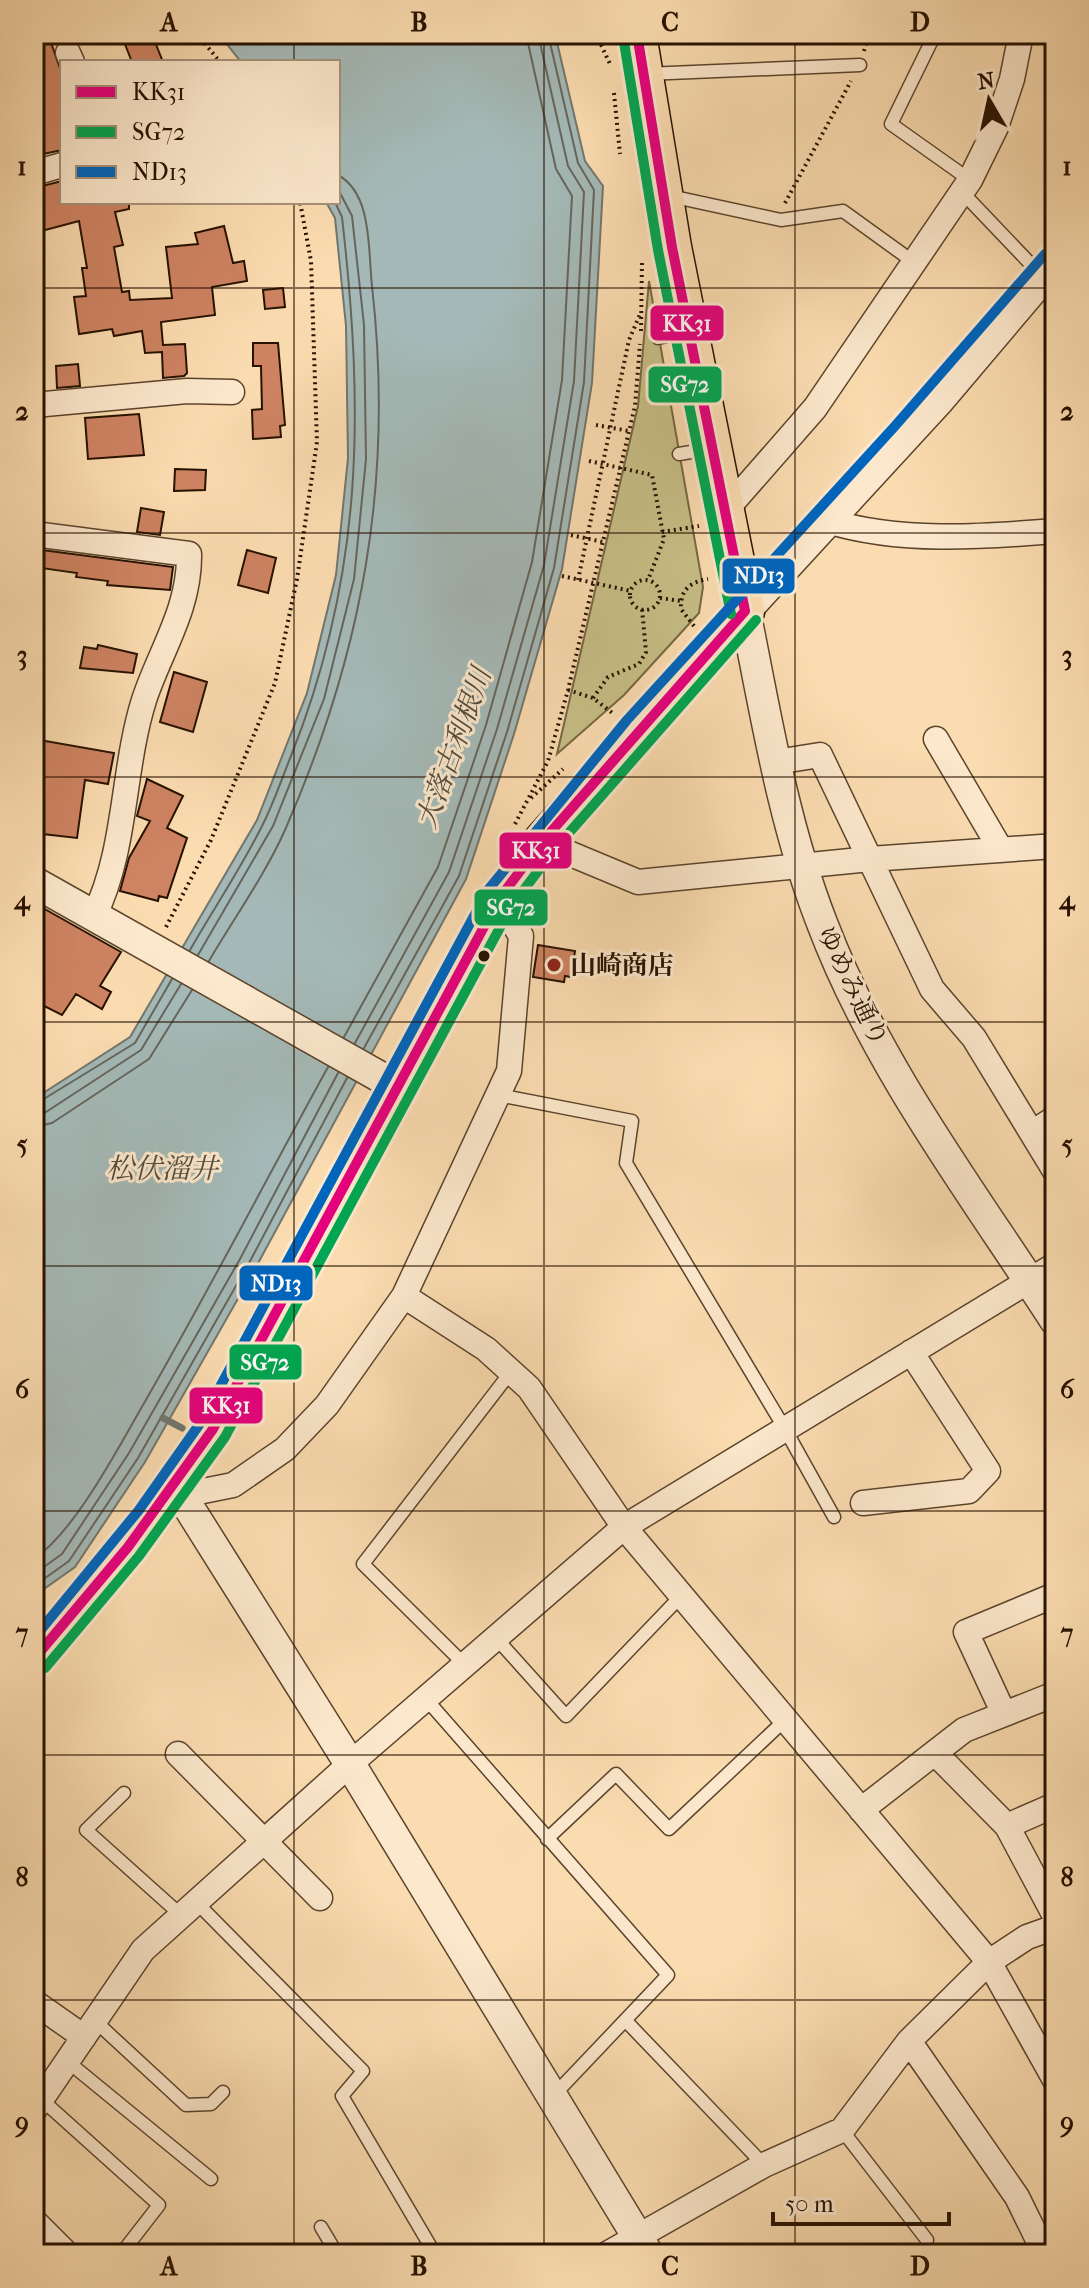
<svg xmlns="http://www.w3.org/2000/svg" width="1089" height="2288" viewBox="0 0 1089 2288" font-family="'IM FELL French Canon','Noto Serif JP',serif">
<rect width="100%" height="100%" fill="#fbdcb0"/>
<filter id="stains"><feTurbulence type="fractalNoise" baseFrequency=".0025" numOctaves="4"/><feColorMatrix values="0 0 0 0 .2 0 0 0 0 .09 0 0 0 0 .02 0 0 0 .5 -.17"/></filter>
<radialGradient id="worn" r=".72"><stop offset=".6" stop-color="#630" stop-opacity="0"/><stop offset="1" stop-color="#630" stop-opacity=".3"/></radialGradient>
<path fill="#c7be86" stroke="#766843" stroke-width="2" d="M649,281L703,587L699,613L624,695L557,754L638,406Z"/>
<path fill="#a4b9b7" stroke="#72766e" stroke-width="2" d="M219,34H555L585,161L603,186L592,383L562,569L514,734L466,879L256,1267L145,1462L75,1567L34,1596V1099L130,1037L257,820L307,693L336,575L348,458L346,326L335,218L326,202H338V62H241Z"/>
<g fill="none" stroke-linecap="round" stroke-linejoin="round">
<path stroke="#65655c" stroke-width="2" d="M190,950C214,908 242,867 263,824C274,802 282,778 291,756C364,573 364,410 342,217L335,202
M198,955L273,826L324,699L354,579L366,459L364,325L352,216L338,189
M209,961C234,918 265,875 285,830C363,652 394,480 372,286C368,252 373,194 338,175
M344,1037L438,867L486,725L532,562L562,380L572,196L556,169L526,34
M355,1043L449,872L497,729L544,565L574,381L584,192L568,166L538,34
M364,1048L459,876L507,732L554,568L584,382L594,190L578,163L548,34
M34,1105L135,1043L172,979
M34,1115L46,1112L141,1050L181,984
M34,1127L52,1123L149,1059L192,990
M34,1559C75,1531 117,1450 143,1405C207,1294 266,1180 328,1067
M34,1574L62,1554L129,1453L240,1259L338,1073
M34,1586L69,1561L138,1458L249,1263L347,1078"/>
<path stroke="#72766e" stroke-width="7" d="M163,1418L182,1428"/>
</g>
<path fill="#ce8362" stroke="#261100" stroke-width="2" d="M34,34H48L62,74V150L34,156V136L44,133L34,107Z
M121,34H140L143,41L153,37L163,62H132Z
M62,181V202H129V209L115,212L123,245L114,247L122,292L129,291L130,300L172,298L166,247L198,244L195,233L224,226L233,263L244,261L247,281L212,287L215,315L161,322L163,345L185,344L187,373L184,376L163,378L162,352L145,353L142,331L114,336L112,329L79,334L74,297L86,296L82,268H87L79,221L34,233V188Z
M283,288L285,307L265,309L263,290Z
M253,343H278L285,425L280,426L281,437L253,439L252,410L262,409L261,366H253Z
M78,364L80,386L57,388L56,366Z
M139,414L144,455L88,459L85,418Z
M175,469L206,470L205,490L174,491Z
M141,508L164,512L160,535L137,532Z
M34,549L173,567L170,590L107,585L108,581L76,577L77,573L34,567Z
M247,550L276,558L268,593L238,585Z
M98,645L137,654L133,673L80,668L84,647L97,649Z
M174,672L207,682L193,732L160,722Z
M34,739L114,753L108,784L85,780L77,838L34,833Z
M147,779L183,796L167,828L187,838L167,898L159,896L158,901L120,891L129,858L150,821L137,816Z
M34,903L121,952L100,986L111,992L102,1009L76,994L62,1015L34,1001V990L42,974L34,970Z
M538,945L575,951L571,977L565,976L564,982L533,977Z"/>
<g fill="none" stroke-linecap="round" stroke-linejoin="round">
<g stroke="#5b442c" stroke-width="15">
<path id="service" d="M935,34L891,124L970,180
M646,74L860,65
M962,192L1042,276
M670,196L781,220L843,211L915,263
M658,338L686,332
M679,454L709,449
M498,1095L632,1121L626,1163L785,1429L834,1517
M496,1638L566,1716L681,1596
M465,1665L363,1564L510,1373
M426,1699L668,1975L554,2095
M124,1793L86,1830L182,1916
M547,1839L616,1774L669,1829L785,1720
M197,1903L363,2071L342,2096L435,2254
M625,2020L764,2165
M95,2021L186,2105L211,2104L223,2092
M67,2061L211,2179
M41,2099L159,2205L121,2254
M842,2130L927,2240
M321,2227L337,2254"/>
</g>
<g stroke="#5b442c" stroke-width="27">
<path id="minor" d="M68,53L72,62
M34,173L62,165
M34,405L187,391L232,392
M725,511L815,408L970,180L996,127L1012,79L1021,34
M828,521C899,543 981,537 1055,531
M34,534L189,554C190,609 160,651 144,700C122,770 127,849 94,916
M936,739L1001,850
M776,762L820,755L932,989L974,1038L1055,1171
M542,842L638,882L870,859L1055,846
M1032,1133L1055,1118
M404,1296L486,1349L529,1388L624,1527L989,1962L1055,2080
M176,1487L203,1491L233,1485L285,1449L327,1405L404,1296L509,1071L521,936L499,899
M863,1503L969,1491L988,1471L911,1352
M1004,1714L966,1632L1055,1595
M935,1753L1007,1826L1055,1916
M178,1754L320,1898
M861,1810L964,1730L1055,1694
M1007,1826L1055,1805
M34,2002L84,2037
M909,2041L1017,2197L1045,2254
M34,2110L143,1950L350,1764L624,1527L1055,1265
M34,2221L67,2254
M607,2254L764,2165L842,2130L909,2041L989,1962L1027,1937L1055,1927"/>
</g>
<g stroke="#5b442c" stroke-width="33">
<path id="tertiary" d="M1055,263L939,400L745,611C766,716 783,823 822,923C876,1066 973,1193 1055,1320
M34,882L398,1087
M176,1487L350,1764L648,2254"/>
</g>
<g stroke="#261100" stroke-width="41">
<path id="primary" d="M34,1659C98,1585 160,1511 213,1429L499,899L542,842L745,611L672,247L637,34"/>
</g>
<path stroke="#261100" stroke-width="4" stroke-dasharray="2 4" stroke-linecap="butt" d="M197,34L220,62
M596,34L610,64
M864,51L869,34
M614,93L620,154
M785,203L851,81
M641,331L642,260
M596,425L629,431
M589,461L652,475L664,539L648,580
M662,532L699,526
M571,535L603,542
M562,576L631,591
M578,580L629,340L641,312
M630 595a15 15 0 1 1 30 0a15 15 0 1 1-30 0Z
M660,598L681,601
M694,626L681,609C680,590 690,582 708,579
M568,690L593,698L615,715
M593,698L608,677L639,664L646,652L642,609
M531,798L563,769
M515,824L548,761L568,690L635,406L640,344
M166,927L211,840L275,683L297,579L317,442L311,261L300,202"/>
<use href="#service" stroke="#fce8cc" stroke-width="12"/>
<use href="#minor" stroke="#fce8cc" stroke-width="24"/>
<use href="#tertiary" stroke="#fce8cc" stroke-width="30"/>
<use href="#primary" stroke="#fbdcb0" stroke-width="38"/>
<g stroke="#fce8cc" stroke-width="16">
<path id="bus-1" d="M637,34L672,247L745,611
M34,1659L128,1547L213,1429L499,899L542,842L745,611"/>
</g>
<g stroke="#fce8cc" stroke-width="16">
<path id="bus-2" d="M623,36L658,250L731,614
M45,1668L139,1556L225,1437L511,907L553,851L756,620"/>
</g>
<g stroke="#fce8cc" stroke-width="16">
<path id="bus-3" d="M34,1638L139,1510L201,1422L488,890L627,720L895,426L1045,254"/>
</g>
<use href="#bus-1" stroke="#e5007d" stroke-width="10"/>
<use href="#bus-2" stroke="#00a651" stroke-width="10"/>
<use href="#bus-3" stroke="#0065bd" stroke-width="10"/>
</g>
<path fill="none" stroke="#261100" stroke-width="2" stroke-opacity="0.55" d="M294,34V62M544,34V2254M795,34V2254M294,202V2254M34,288H1055M34,533H1055M34,777H1055M34,1022H1055M34,1266H1055M34,1511H1055M34,1755H1055M34,2000H1055"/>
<circle fill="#261100" stroke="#fce8cc" stroke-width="3" cx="484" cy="956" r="7"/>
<circle fill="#8f2418" stroke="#fce8cc" stroke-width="3" cx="554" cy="965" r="8"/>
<g text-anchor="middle" stroke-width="6" stroke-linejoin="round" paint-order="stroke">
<g font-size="26" font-weight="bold" fill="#261100" stroke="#fce8cc" text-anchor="start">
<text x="570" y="974">山崎商店</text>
</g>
<g font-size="26" fill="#261100" stroke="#fce8cc">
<text transform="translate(853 986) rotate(64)" y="9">ゆめみ通り</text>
</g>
<g font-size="28" font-style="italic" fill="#524c40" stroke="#fce8cc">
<text transform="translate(453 748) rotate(-70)" y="10">大落古利根川</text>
<text x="162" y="1178">松伏溜井</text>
</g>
</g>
<g stroke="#fce8cc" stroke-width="3">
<rect x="649" y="304" width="76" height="38" rx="8" fill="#e5007d"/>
<rect x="647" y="365" width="76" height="39" rx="8" fill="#00a651"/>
<rect x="721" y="557" width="75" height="38" rx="8" fill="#0065bd"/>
<rect x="498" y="831" width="75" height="39" rx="8" fill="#e5007d"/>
<rect x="473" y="888" width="76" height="39" rx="8" fill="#00a651"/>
<rect x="238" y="1264" width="76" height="38" rx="8" fill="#0065bd"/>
<rect x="228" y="1343" width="75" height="38" rx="8" fill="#00a651"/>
<rect x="188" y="1386" width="76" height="39" rx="8" fill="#e5007d"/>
</g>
<g font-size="22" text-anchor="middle" font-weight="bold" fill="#fff">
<text x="687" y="331">KK31</text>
<text x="685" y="392">SG72</text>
<text x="759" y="583">ND13</text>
<text x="536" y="858">KK31</text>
<text x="511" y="915">SG72</text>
<text x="276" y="1291">ND13</text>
<text x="265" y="1370">SG72</text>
<text x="226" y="1413">KK31</text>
</g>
<rect width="1089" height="2288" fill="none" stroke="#fbdcb0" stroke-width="88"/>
<rect x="60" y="60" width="280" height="144" fill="#fce8cc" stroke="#a6927a" stroke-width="2"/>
<rect x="76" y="86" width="40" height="12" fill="#e5007d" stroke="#a6927a" stroke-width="2"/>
<text x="132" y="100" font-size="24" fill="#261100">KK31</text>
<rect x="76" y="126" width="40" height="12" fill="#00a651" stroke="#a6927a" stroke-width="2"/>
<text x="132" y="140" font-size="24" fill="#261100">SG72</text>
<rect x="76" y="166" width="40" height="12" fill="#0065bd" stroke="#a6927a" stroke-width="2"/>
<text x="132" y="180" font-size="24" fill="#261100">ND13</text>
<g transform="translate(989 100) rotate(351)" stroke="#fce8cc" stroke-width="6" paint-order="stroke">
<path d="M0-6L14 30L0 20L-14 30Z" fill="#261100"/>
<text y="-12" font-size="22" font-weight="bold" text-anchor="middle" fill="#261100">N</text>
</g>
<path d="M773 2212v12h176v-12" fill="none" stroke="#261100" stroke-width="4"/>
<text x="785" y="2212" font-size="24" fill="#261100" stroke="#fce8cc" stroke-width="6" paint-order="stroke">50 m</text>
<rect x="44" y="44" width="1001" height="2200" fill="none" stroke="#261100" stroke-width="3"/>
<g font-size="26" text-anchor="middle" font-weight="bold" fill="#261100">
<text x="169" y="31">A</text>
<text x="419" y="31">B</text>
<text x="670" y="31">C</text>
<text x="920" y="31">D</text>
<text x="22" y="175">1</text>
<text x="1067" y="175">1</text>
<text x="22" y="420">2</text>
<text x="1067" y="420">2</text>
<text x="22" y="664">3</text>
<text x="1067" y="664">3</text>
<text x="22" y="909">4</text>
<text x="1067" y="909">4</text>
<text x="22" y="1153">5</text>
<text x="1067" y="1153">5</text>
<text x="22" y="1398">6</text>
<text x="1067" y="1398">6</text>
<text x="22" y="1642">7</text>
<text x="1067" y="1642">7</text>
<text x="22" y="1886">8</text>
<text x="1067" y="1886">8</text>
<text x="22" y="2131">9</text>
<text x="1067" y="2131">9</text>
<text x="169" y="2275">A</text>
<text x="419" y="2275">B</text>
<text x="670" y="2275">C</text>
<text x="920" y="2275">D</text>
</g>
<rect width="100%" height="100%" filter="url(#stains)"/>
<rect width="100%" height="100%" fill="url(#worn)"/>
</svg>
